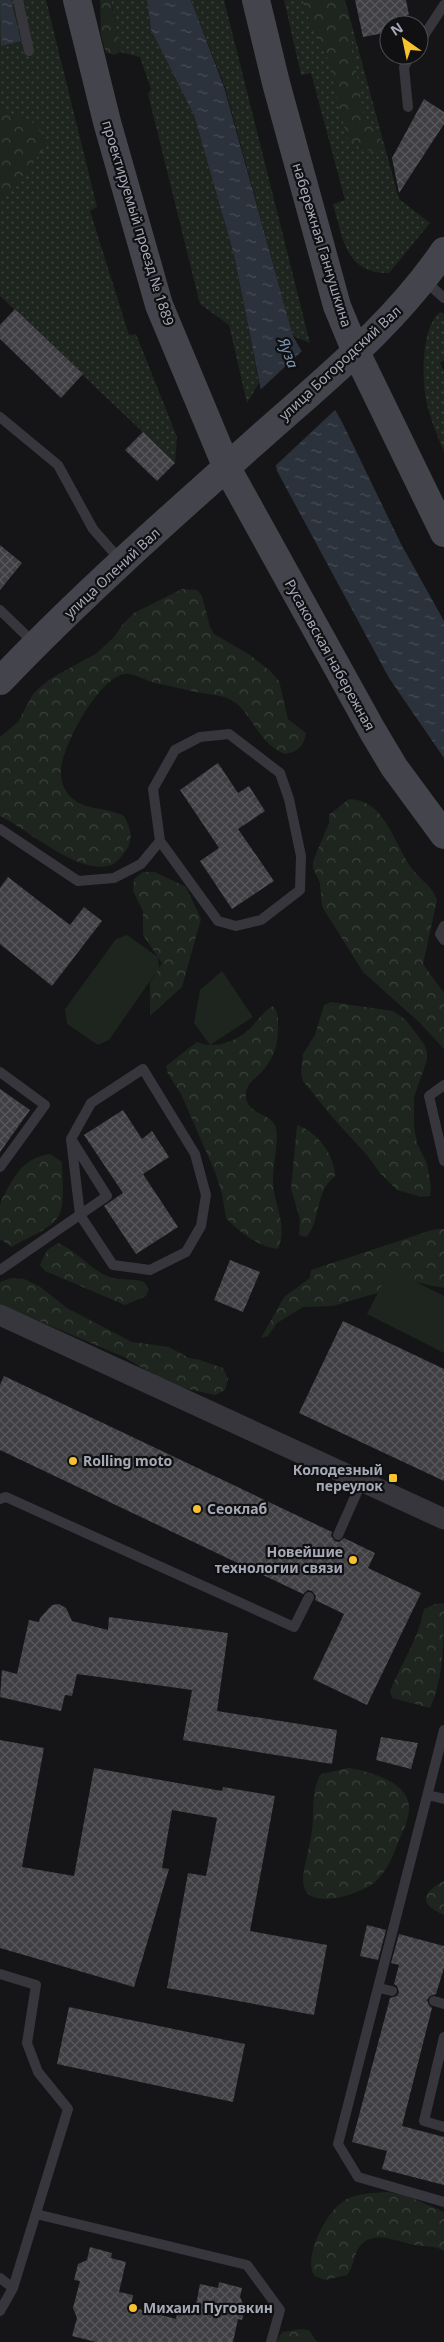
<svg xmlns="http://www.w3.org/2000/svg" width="444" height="2342" viewBox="0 0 444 2342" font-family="'Noto Sans',sans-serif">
<defs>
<pattern id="grass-dots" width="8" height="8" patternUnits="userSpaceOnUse" patternTransform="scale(1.25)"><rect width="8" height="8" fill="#1d251e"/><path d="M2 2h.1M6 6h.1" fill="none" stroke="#3b423c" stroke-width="1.8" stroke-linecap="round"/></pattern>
<pattern id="forest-crowns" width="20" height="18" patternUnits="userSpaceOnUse" patternTransform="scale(1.25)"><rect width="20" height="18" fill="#1d251e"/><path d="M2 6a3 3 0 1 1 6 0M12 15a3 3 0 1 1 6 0" fill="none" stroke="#3b423c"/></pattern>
<pattern id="water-ripples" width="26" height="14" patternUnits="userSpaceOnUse" patternTransform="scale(1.25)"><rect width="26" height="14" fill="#2b323b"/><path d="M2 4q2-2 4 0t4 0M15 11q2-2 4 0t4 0" fill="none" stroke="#474d55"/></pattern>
<pattern id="building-cross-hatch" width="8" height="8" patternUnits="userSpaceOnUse" patternTransform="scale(1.25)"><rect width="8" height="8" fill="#3f3f44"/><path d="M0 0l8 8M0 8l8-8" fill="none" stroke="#58585d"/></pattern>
</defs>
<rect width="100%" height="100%" fill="#151517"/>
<path fill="url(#grass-dots)" d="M0,0H46L97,207L90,211L129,335L136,334L177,437L175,463L0,296Z
M111,0H147L151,30L194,115L234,255L259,383L247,403L229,325L200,304L148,94L151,89L140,57L120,52Z
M191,0H224L310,343L293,336L225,87Z
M284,0H345L399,199L430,223L389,273C345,274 343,238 333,204L345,200L311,73L301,75Z
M440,312L444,314V360L440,363L444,371V452C437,435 430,418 426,400C422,377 421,328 440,312Z"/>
<path fill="url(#forest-crowns)" d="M100,0H111L120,52L114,55L106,52L101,36Z
M303,0H345L363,112L381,140L378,155L347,138L326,53L305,11Z
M0,108L38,125L47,145L0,204Z
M182,589L197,590L202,596L210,627L214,634L250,655L269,670L279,681L288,719L306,733C304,746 298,752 285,754C260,745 254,718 236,703C224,694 210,695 196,692C183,689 169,686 155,683C147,681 139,676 130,674C103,668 59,749 61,774C61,781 64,789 69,795C84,812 106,806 124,816C131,829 134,840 125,852C121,857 117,863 111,865C78,876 28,829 0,816V737L18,722L33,694L39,688L50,679L97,653L114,637L123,624L134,613Z
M349,799C386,800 394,845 413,870C422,881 432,886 437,900L423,964L444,993V1049L420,1023L363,972L326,913L322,906L320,883L313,868V861L329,823V815Z
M143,872H155L186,887L201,919L182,987L150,1016V982L162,963L143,935V911L133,891L134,879Z
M331,1002L393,1011L406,1020L424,1044L427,1052V1060L414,1097V1127L417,1143L427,1164L431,1187L430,1196L421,1197L397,1190L380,1173L366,1154L333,1118L303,1081L301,1073L303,1054L315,1035L324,1005Z
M273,1006C279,1013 278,1019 278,1028C278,1043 275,1054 266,1067C259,1077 244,1083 246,1097C248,1114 267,1112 275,1125C280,1136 273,1165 273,1178C272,1203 289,1223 278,1249C260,1248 238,1231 226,1218L222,1194L215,1172L181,1094L168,1074L166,1066L197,1042C212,1049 231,1043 245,1033C255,1025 261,1013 273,1006Z
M297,1125C317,1132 335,1155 335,1176C314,1192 321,1223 306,1237L299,1235L300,1219L291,1189Z
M50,1154L62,1162C62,1176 66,1205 58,1217C48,1231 26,1238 12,1247L0,1239V1205L2,1199C14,1177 22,1158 50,1154Z
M435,1229H444V1288L415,1282L333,1306L303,1307L277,1323L268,1336L261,1338L284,1297L310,1278L311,1270Z
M58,1243C79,1252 91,1271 110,1277C121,1281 133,1278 144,1282L149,1289L146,1296L125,1305L45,1271L40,1265L47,1250Z
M11,1278L24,1279L39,1286L67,1308L132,1342L169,1347L189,1358L200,1360L223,1368L228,1379L225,1390L215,1395L170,1385L124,1357L18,1312L0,1306V1282Z
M444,1603C444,1635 444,1680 430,1708L392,1698L390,1691C401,1664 419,1638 424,1609L435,1604Z
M349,1768C368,1771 409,1782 409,1807C409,1820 403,1831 398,1843C392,1858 387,1871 375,1882C362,1893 321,1907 307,1893C300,1885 304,1869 306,1860C308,1850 311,1840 312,1830C315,1810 310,1792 321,1774Z
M444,1881V1915C418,1904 422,1892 444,1881Z
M388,2192L405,2195L444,2212V2251C434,2245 426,2247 415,2245C397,2242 374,2229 360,2246C353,2255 354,2267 347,2275L325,2280L314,2276C303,2256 327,2209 347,2199C359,2193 374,2193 388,2192Z
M301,2329L309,2330L317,2342H276L282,2332Z"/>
<path fill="#1d251e" d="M127,935L158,957L159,968L109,1040L98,1045L67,1024L65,1009L116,939Z
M222,971L253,1017L210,1045L194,1023L200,990Z
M390,1269L444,1296V1353L367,1314Z"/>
<path fill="url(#water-ripples)" d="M0,0H11L21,41L1,46Z
M147,0H191L224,87L293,336L342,422L401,544L444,621V758L389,678L277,471L234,255L194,115L151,30Z"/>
<path fill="#151517" d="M304,349L337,408L273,468L258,392Z"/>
<path fill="url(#building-cross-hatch)" d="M355,0H406L409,15L399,18V25H389V32L363,37Z
M424,99L444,112V124L399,193L392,158Z
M15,309L83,374L61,398L0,339V325Z
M143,432L175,463L157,481L125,450Z
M0,545L22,563L0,590Z
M218,763L238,793L249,786L265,811L238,829L274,881L232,909L200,861L219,848L180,790Z
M8,877L70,925L84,907L102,921L52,986L0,944V888Z
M0,1089L30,1110L0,1152Z
M123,1110L142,1139L152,1131L169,1157L143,1174L178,1227L136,1254L104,1206L123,1193L84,1135Z
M230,1260L260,1272L243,1312L214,1300Z
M343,1321L444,1369V1481L299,1413Z
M4,1376L332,1532L331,1536L335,1541L339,1542L344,1538L375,1553L368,1568L421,1593L367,1705L313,1679L344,1614L315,1600L316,1596L312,1591L308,1590L303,1594L0,1450V1385Z
M59,1604L66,1608L72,1621L108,1630L109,1617L228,1633L217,1711L337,1730L332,1764L183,1740L192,1690L77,1674L72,1696L65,1695L61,1711L0,1697L2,1670L17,1674L29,1620L39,1622L40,1618L52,1605Z
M381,1737L418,1743L411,1769L376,1760Z
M0,1740L44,1748L22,1867L74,1876L94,1768L222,1791L223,1787L275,1796L250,1931L327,1945L314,2015L167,1988L188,1873L206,1876L217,1818L172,1810L162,1868L169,1869L134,1987L0,1948Z
M367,1925L386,1930L378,1960L360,1956Z
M399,1934L444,1946V1968L436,1994L430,1996L427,2000L429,2005L432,2008L402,2126L444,2137V2185L382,2169L387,2151L352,2142L390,1998L397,1996L399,1992L397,1986L394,1984L399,1965L391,1963Z
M69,2007L245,2044L233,2102L57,2064Z
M90,2247L112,2253L111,2258L126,2262L119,2292L133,2295L131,2307L176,2319L178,2306L195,2310L200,2284L218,2288L219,2282L242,2288L240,2297L245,2309L242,2320L238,2319L233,2342H96L72,2336L77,2318L73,2308L80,2281L74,2280L78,2264L87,2260Z"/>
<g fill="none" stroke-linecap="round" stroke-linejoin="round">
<path stroke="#36363c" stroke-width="10" d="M18,0L29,51
M419,43L444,5
M408,107L404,67L411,55
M424,280L444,298
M0,417L58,465L93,529L122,562
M0,610L34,643
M0,829L78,881L114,878L141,864L160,841L153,789L175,750L200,737L229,734L280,773L289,799L301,856L300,890L261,920L236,926L218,921L160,841
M444,926L440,934L444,940
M143,1069L195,1154L206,1195L201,1226L186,1252L150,1270L113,1265L80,1215L71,1139L91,1103Z
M0,1072L45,1105L0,1167
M444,1085L429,1096L444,1161
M0,1270L107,1196L73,1142
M0,1499L6,1497L294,1627L309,1597
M338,1535L362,1481
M444,1730L338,2144L358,2177L444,2202
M428,1795L444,1799
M0,1974L36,1985L27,2043L38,2072L68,2109L13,2288L0,2311
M379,1988L392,1991
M434,2001L444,2004
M444,2037L424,2121L444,2127
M36,2214L247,2265L280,2310L271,2342
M0,2278L13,2288"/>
<path stroke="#36363c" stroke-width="21" d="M0,1315L444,1519"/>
<path stroke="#44454c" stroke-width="28" d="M77,0L107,122L159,305L227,468L372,730L394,767L444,835
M256,0L276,83L337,306L356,352L444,533
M0,681C83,594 175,513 265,433C328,377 396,322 444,251"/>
</g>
<g fill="#f6c22e" stroke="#101012" stroke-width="2">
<circle cx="73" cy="1461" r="5"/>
<rect x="388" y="1473" width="10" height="10" rx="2.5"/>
<circle cx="197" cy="1509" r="5"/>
<circle cx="353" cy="1560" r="5"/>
<circle cx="133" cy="2308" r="5"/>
</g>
<g text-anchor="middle" stroke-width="4.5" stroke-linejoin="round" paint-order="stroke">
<g font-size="14" fill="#a6aab7" stroke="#101012">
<text transform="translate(138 223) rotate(73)" y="5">проектируемый проезд № 1889</text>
<text transform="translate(322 245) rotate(73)" y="5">набережная Ганнушкина</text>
<text transform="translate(340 363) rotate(-43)" y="5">улица Богородский Вал</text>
<text transform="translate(112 573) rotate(-43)" y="5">улица Олений Вал</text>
<text transform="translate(330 655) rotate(61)" y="5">Русаковская набережная</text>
</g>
<g font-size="14" font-weight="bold" fill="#a6aab7" stroke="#101012" text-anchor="start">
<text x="83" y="1466">Rolling moto</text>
<text x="383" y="1475" text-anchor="end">Колодезный<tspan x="383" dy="16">переулок</tspan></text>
<text x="207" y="1514">Сеоклаб</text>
<text x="343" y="1557" text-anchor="end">Новейшие<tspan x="343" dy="16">технологии связи</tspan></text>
<text x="143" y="2313">Михаил Пуговкин</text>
</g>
<g font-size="15" font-style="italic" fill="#7c95b3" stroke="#101012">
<text transform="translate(288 353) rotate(69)" y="5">Яуза</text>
</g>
</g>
<g transform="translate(404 40) rotate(327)"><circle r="24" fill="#101012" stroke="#4c4e54"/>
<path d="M0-4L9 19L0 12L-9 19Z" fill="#f6c22e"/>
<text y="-8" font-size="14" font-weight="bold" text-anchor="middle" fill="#a6aab7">N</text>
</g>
</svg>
